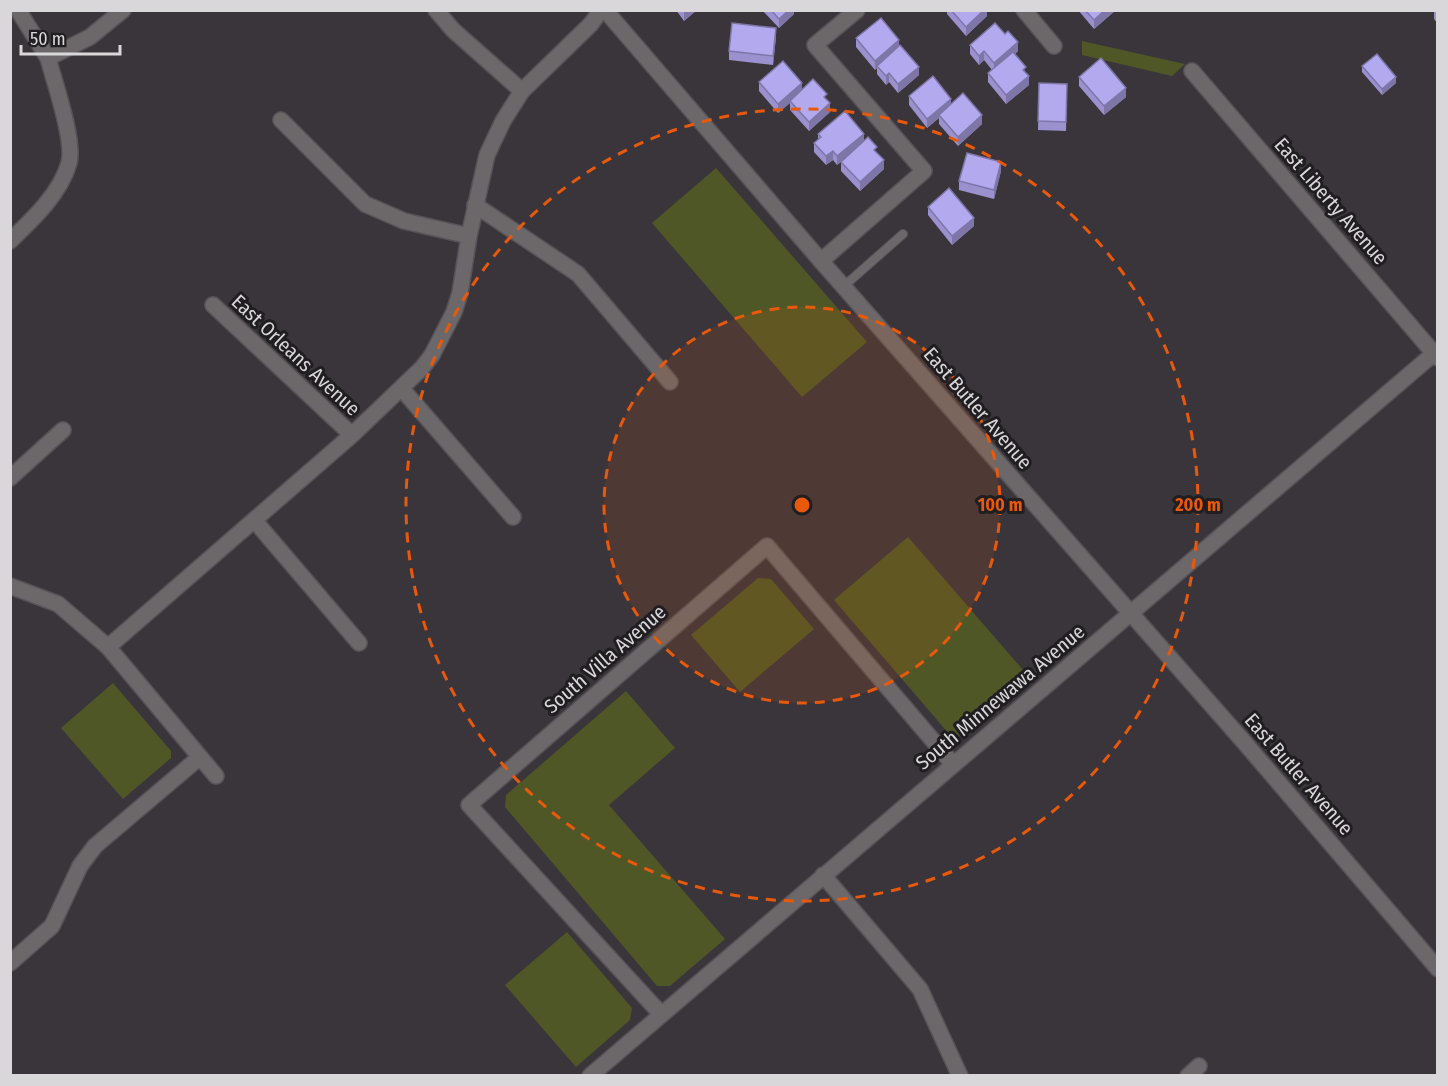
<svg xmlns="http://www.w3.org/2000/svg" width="1448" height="1086" viewBox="0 0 1448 1086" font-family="'Fira Sans Condensed',sans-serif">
<rect width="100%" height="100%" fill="#3a353b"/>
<path fill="#4f5727" d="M1082,41L1185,64L1172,76L1082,55Z
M716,168L867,342L802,397L652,223Z
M908,537L1030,678L962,736L950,735L834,600Z
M758,578L771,579L814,629L740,692L691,635Z
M113,683L171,751V758L123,799L61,728Z
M626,691L675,748L609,805L725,939L670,986H657L505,807L506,795Z
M567,932L632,1008L630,1020L576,1067L505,985Z"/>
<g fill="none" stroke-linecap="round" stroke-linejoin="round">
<g stroke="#575258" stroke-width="10">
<path id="service" d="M844,286L903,234"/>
</g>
<g stroke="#575258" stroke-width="18">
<path id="minor" d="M18,10L48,58
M436,10L453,30L522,91
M1024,10L1054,46
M1192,71L1438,358
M281,120L365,204L404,221L469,236
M475,205L578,274L670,382
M10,241C33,219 60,194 69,163C75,141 54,81 48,58L90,37L123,10
M821,261L924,171L815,45L857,10
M213,305L352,435
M402,389L513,517
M10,478L63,430
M255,521L359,643
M10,586L58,604L108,647L216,776
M108,647L352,435L422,368L432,355L454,312L460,293L469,236L487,155L503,121L522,91L591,24L601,10
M823,875L920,989L960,1076
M10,963L52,926L80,866L95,846L200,757
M661,1014L469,805L767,546L953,764
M590,1076L1438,350
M1188,1076L1199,1066"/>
</g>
<g stroke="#575258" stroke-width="18">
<path id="tertiary" d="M605,10L821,261L1244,742L1438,969"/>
</g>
<use href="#service" stroke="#6c6869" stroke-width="8"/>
<use href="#minor" stroke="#6c6869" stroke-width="15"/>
<use href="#tertiary" stroke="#6c6869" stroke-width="15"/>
</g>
<path fill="#9a91ce" d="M676,10H697L684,21Z
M762,10H794V14L779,28Z
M947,10H987V16L966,36L947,14Z
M1078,10H1116L1094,29Z
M1167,10H1196V12Z
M1434,10H1437V23L1434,19Z
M776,37L773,65L729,60V51Z
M856,38L899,46L919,75L898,93L889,82L886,85L877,74V68L875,70L856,47Z
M970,45L1018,51L1015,54L1026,73L1029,85L1006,104L988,82V73L992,70L984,60L979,65L970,54Z
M1362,66L1396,83L1382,95L1362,72Z
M1079,77L1126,97L1104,115L1079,86Z
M759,82L802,89L827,100L830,112L809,131L790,110V103L778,113L759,91Z
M1039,83L1067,84L1066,131L1038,130Z
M909,96L951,104L982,124L958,146L939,124V118L927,128L909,105Z
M818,134L864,141L877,153L884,169L860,191L841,171V162L837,165L833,160L826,165L814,152V143L818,140Z
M1001,171L994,199L959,190V181Z
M928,207L974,226L952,245L928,215Z"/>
<path fill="#7d76a7" d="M687,10H697L684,21V12Z
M789,10H794V14L779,28V19Z
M984,10H987V16L966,36V27Z
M1105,10H1116L1094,29V20Z
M776,28V37L773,65V56Z
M899,40V49L877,66V68L875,70V61Z
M1018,42V51L994,72V63Z
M984,51V60L979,65V56Z
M919,67V75L898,93V84Z
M889,73V82L886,85V76Z
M1029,76V85L1006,104V95Z
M1396,77V83L1382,95V89Z
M802,83V92L790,101V103L778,113V104Z
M1126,88V97L1104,115V106Z
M951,99V108L939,115V118L927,128V119Z
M830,103V112L809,131V122Z
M982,115V124L958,146V137Z
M864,134V143L837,165V156Z
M833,151V160L826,165V156Z
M884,160V169L860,191V182Z
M1001,162V171L994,199V190Z
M974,218V226L952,245V236Z"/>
<path fill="#b3a9ef" stroke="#7d76a7" stroke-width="1.5" d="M771,10H789L779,19Z
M951,10H984L966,27Z
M1085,10H1105L1094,20Z
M881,18L899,40L875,61L856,38Z
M732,23L776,28L773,56L729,51Z
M995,23L1005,34L1008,31L1018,42L994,63L984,51L979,56L970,45Z
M900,45L919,67L898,84L889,73L886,76L877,66Z
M1013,52L1026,67L1023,70L1029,76L1006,95L988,73Z
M1377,54L1396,77L1382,89L1362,66Z
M1101,58L1126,88L1104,106L1079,77Z
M783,61L802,83L778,104L759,82Z
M933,76L951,99L927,119L909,96Z
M813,79L827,94L824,97L830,103L809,122L790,101Z
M1039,83L1067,84L1066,122L1038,121Z
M963,93L982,115L958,137L939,115Z
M845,111L864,134L837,156L833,151L826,156L814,143L821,137L818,134Z
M868,137L877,147L874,150L884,160L860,182L841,162Z
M967,153L1001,162L994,190L959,181Z
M949,188L974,218L952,236L928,207Z"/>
<circle cx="802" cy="505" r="198" fill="#e8590c" fill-opacity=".12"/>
<g fill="none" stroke="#e8590c" stroke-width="3" stroke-dasharray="10 8">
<circle cx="802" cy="505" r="198"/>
<circle cx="802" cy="505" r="396"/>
</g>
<g text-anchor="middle" stroke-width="6" stroke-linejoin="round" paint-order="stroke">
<g font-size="20" fill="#dad7da" stroke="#201e20">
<text transform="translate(1331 201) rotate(49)" y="7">East Liberty Avenue</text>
<text transform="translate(296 355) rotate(43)" y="7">East Orleans Avenue</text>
<text transform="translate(978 408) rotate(49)" y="7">East Butler Avenue</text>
<text transform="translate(605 659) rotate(-41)" y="7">South Villa Avenue</text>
<text transform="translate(1000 697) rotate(-40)" y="7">South Minnewawa Avenue</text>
<text transform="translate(1299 774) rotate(49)" y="7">East Butler Avenue</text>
</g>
</g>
<circle cx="802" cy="505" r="9" fill="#e8590c" stroke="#201e20" stroke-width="3"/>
<g font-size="18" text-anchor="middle" font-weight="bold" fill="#e8590c" stroke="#201e20" stroke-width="6" stroke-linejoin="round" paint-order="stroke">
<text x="1000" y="511">100 m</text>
<text x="1198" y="511">200 m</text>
</g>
<rect width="1448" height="1086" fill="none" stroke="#dad7da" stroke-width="24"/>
<path d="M21 45v9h99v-9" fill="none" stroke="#dad7da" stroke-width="3"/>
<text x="30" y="45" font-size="18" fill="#dad7da" stroke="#201e20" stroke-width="4.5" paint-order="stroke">50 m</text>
</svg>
